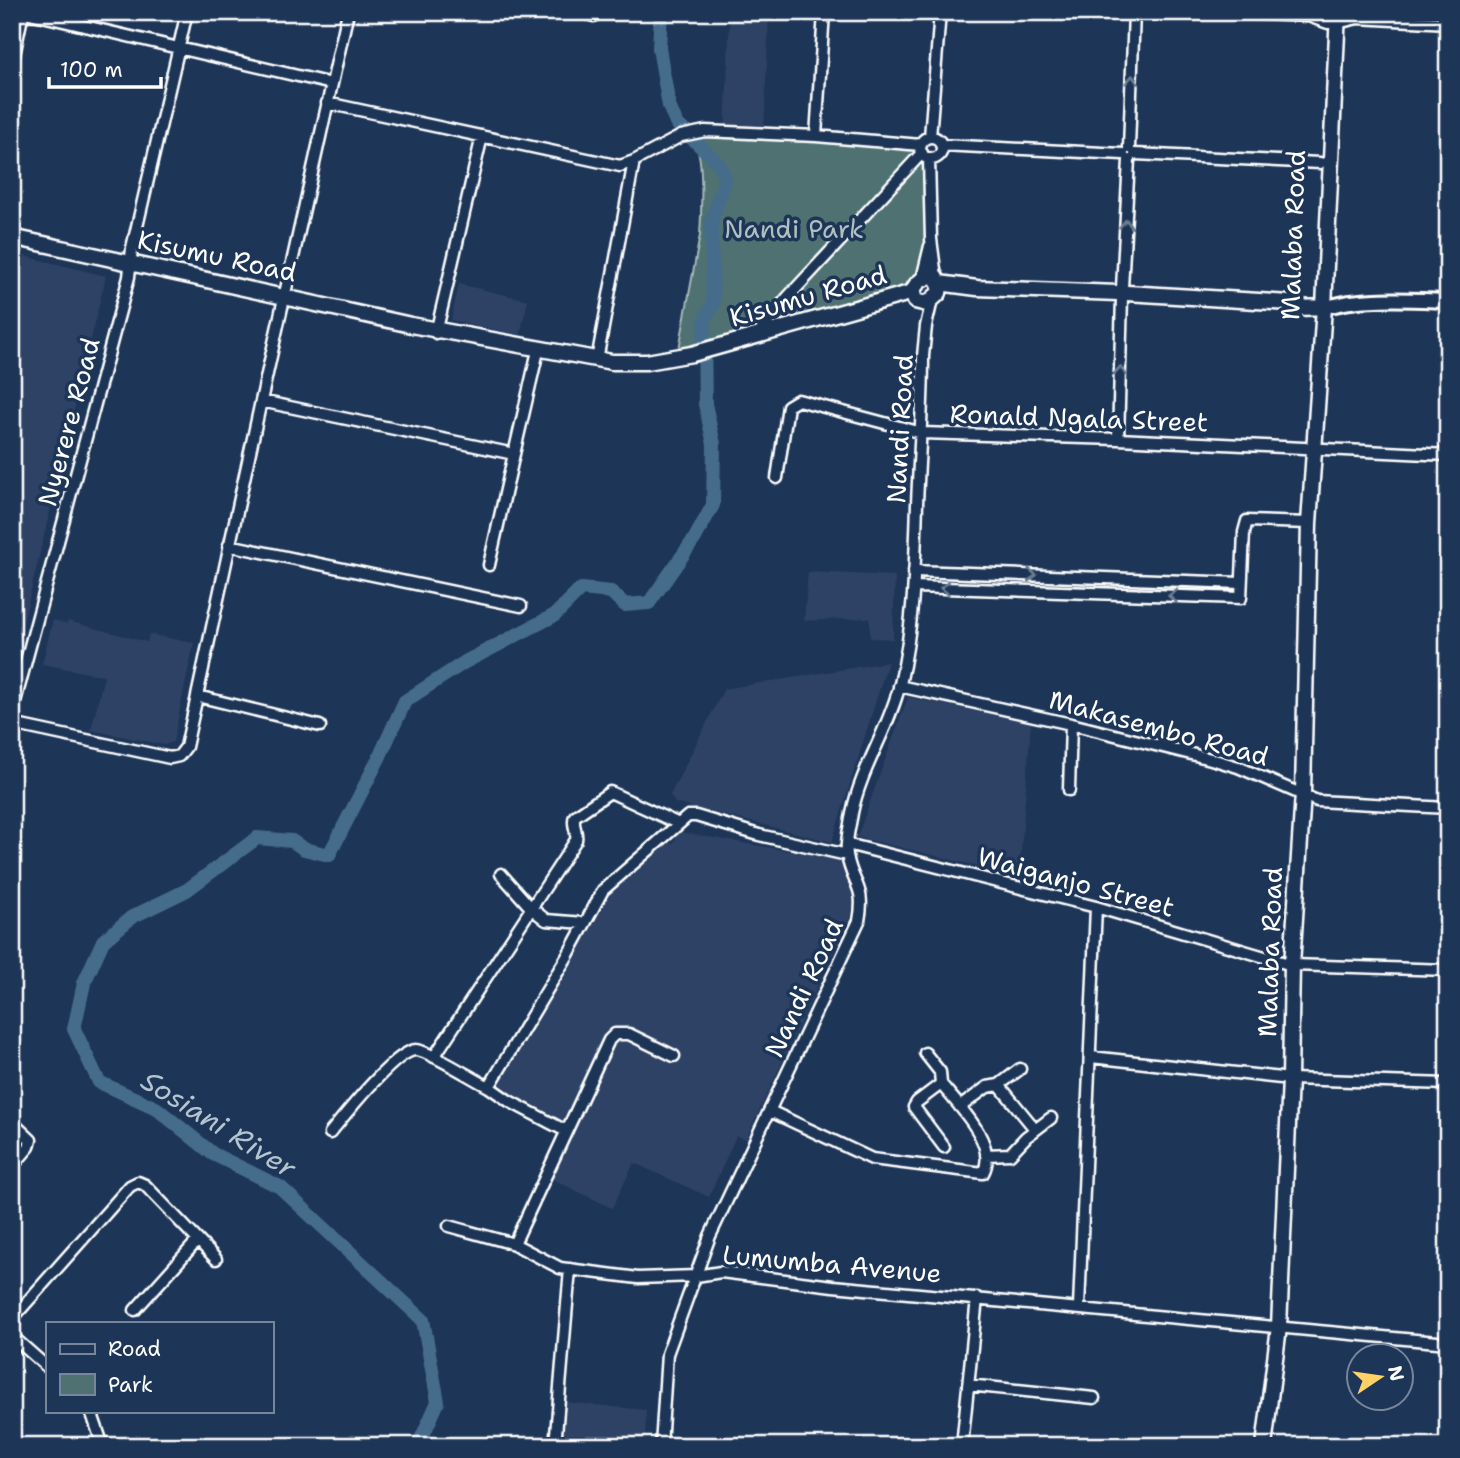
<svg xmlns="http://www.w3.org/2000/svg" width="1460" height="1458" viewBox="0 0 1460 1458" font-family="'Shantell Sans',sans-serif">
<rect width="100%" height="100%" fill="#1d3557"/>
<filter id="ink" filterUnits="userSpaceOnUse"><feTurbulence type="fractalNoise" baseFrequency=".0143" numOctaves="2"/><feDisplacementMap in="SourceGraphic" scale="14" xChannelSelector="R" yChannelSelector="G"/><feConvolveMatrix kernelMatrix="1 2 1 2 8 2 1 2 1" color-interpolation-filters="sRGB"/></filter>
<g filter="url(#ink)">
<path fill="#2e4266" d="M730,12H769L764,134L725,131Z
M12,253L106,276L12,670Z
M459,284L528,300L520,335L451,320Z
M808,572L895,576L893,639L870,638V618L804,621Z
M53,620L67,624L68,621L147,642L149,634L194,643L173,742L164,745L91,730L104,676L42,664Z
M888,662L832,842L675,803L670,795L724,689Z
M908,697L1031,723L1019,876L857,837Z
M679,832L842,860L856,904L746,1139L736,1136L709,1197L634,1163L612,1208L542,1174L570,1124L498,1087L526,1032L614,886L668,843L673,844Z
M564,1402L646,1410L645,1446H560Z"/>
<path fill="#4f7172" stroke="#a7b8b8" stroke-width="2" d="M706,133L919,147L929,160L930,239L921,279L913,286L760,334L679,349L700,235C701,221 704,157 696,147C693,144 686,141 682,138Z"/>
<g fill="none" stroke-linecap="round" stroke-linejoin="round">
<path stroke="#446d8b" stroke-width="14" d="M418,1446L438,1402L423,1320L280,1187L213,1154L156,1108L99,1082L74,1029L84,983L103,941L132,917L187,890L257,838L292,841L304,849L329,855L379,758L405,701L465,662L555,615L581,589L611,592L625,605L649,603L695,538L713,505L714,444L705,404L704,333L706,317L713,305L711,223L725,178L719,164L676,123L669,106L659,48L661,12"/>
<g stroke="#fff" stroke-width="15">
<path id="minor" d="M25,12L332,84
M580,12L594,16
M1219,12L1308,16L1328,23H1337L1358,18
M1342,12L1358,18L1448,23
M12,65L23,12
M327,103L620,166L634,161L681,136L705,131L816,136L921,145
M816,136L824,12
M930,137L940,12
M920 148a11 11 0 1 1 22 0a11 11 0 1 1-22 0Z
M941,145L1123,154
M1129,148L1134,12
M1135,154L1320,163
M929,158L931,239L936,277
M922,279L930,246
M1122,288L1129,160
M436,333L482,136
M762,334V329L788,297L922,153
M597,360L634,161
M261,401L514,454L537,355
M1118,439L1122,297
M777,478L788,406L798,400L922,433L1118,439L1448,455
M229,545L521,606
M489,565L514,454
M914,571L1241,583
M914,587L1241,598L1244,532L1247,521L1309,523
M899,686L1071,724L1211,759L1238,767L1317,801L1448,808
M197,696L320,726
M12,713L129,277L132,248L187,12
M12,724L170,758L179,756L186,747L261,401L348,12
M1069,790L1071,724
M847,844L1096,907L1292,965L1448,970
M501,874L531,908L546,920L584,923
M674,1056L629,1034H615L609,1040L514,1244L560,1268L638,1278L696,1276L721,1272L833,1286L1448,1343
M434,1057L576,840C578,831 571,824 575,816L610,792L679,824
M1091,1057L1290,1079L1448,1084
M941,1084L917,1102L914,1107L944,1147
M999,1085L1020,1069
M960,1107L987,1087L999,1085L1035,1129
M770,1111L872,1159L983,1173C999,1145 958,1105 941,1084L940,1072L925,1053
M12,1122L31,1140L29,1147L12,1167
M566,1131L509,1101L489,1087L568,955L603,890L688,816H696L759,835L847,855
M330,1133C344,1116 396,1050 416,1050C427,1050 475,1080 489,1087
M986,1155L1010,1154L1026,1137L1051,1118
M449,1226L514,1244
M1079,1307L1096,907
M135,1310L198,1240
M12,1319L130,1186L138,1182L145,1185L216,1259
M12,1336L47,1367
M968,1385L1094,1398
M91,1411L103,1446
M555,1446L570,1269
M661,1446L667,1354L710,1236L859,921C866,885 852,885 847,855C845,842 850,826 852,813C861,768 889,729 900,684C914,625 915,564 917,504C919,455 923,406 923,356L926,326L932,300
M962,1446L977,1298"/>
</g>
<g stroke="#fff" stroke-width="18">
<path id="major" d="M1324,307C1333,306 1342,303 1351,302C1383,298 1416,300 1448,301"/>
</g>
<g stroke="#fff" stroke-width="19">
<path id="highway" d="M12,237L411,325L612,362H647L692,354L913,292
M930,276L936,277L940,287L939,293L927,304L915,301C910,288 917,281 930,276Z
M939,283L977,288L1118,293
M1127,293L1290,303L1299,308L1324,307
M1264,1446L1279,1327L1290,1079L1292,965L1303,793L1309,523L1324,307L1338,12"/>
</g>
<use href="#minor" stroke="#1d3557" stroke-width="10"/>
<use href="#major" stroke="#1d3557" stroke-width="12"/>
<use href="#highway" stroke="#1d3557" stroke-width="14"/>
</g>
<defs><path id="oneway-chevron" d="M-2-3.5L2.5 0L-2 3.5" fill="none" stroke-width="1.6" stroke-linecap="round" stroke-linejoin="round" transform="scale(1.75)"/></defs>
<g stroke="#6c7c92">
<use href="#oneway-chevron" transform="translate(1132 80) rotate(-88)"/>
<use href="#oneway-chevron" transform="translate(1126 224) rotate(-87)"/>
<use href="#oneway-chevron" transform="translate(1120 371) rotate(-88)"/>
<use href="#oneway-chevron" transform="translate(1032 575) rotate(2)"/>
<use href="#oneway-chevron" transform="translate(945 588) rotate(-178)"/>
<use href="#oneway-chevron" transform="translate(1173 596) rotate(-178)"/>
</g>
</g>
<g text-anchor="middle" stroke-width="7" stroke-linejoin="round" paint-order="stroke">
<g font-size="26" fill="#b0bfc0" stroke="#1d3557">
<text x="794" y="238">Nandi Park</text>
</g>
<g font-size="26" fill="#fff" stroke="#1d3557">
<text transform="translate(1293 235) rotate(-88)" y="9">Malaba Road</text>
<text transform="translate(217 256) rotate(12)" y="9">Kisumu Road</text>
<text transform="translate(808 296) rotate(-16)" y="9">Kisumu Road</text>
<text transform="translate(1079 418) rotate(2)" y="9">Ronald Ngala Street</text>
<text transform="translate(69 422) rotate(-75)" y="9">Nyerere Road</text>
<text transform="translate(900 429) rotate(-87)" y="9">Nandi Road</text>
<text transform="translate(1159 728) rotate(15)" y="9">Makasembo Road</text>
<text transform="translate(1076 882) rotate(15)" y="9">Waiganjo Street</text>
<text transform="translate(1270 952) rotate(-88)" y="9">Malaba Road</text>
<text transform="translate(804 988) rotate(-65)" y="9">Nandi Road</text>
<text transform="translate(832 1264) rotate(5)" y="9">Lumumba Avenue</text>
</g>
<g font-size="28" font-style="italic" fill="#b4c5d1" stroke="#1d3557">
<text transform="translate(219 1124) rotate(32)" y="10">Sosiani River</text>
</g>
</g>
<rect width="1460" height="1458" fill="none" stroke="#1d3557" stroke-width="42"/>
<rect x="21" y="21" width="1418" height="1416" fill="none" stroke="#fff" stroke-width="2.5" filter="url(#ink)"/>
<rect x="46" y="1322" width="228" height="91" fill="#1d3557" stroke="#77869a" stroke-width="2"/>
<rect x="60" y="1344" width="35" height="10" fill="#1d3557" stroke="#77869a" stroke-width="2"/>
<text x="108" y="1356" font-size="21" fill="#ffffff">Road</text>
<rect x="60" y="1374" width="35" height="21" fill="#4f7172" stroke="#77869a" stroke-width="2"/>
<text x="108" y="1392" font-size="21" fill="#ffffff">Park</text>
<g transform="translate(1380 1377) rotate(77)"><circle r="33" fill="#1d3557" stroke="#77869a" stroke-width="2"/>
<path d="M0-5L12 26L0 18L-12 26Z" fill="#ffd166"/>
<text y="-10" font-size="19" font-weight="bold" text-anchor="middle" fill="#ffffff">N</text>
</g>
<path d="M49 77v10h112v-10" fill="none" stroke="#ffffff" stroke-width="3.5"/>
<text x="60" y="77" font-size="21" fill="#ffffff" stroke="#1d3557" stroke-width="5" paint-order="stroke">100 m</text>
</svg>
